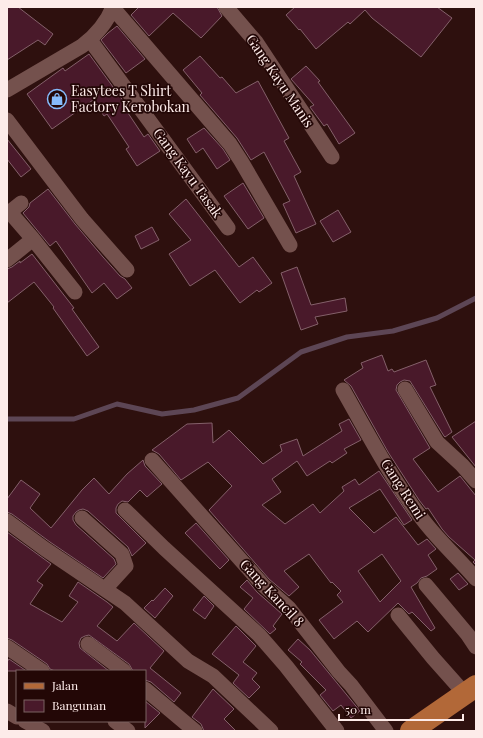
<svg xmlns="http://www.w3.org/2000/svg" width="483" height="738" viewBox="0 0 483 738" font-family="'Playfair Display',serif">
<rect width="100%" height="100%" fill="#2e100e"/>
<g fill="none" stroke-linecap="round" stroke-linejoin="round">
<path stroke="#5d4655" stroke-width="5" d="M7,419H74L117,404L162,414L194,410L238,398L301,352L347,337L393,331L437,318L476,298"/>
</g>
<path fill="#49192a" stroke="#84606a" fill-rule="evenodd" d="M7,7H18L53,34L45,45L38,40L7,60Z
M139,7H217L222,16L201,38L173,13L149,36L131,15Z
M295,7H437L452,18L421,57L372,18L365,10L350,24L348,22L316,49L300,29L299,30L286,15Z
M117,26L145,59L126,73L101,40L108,33Z
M89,54L124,102L122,104L144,137L148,134L160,151L137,166L126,149L129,147L107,114L104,116L93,100L52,129L27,94L63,68L65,71Z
M200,56L220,78L222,77L236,93L258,81L289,138L284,141L301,172L294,176L316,224L296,233L283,204L290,201L264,152L251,160L237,138L200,95L202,93L183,70Z
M306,66L320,81L318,82L355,133L339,144L327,124L324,126L310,107L314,105L291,79Z
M204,128L223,149L230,160L217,169L203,148L196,153L187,139Z
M7,139L31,169L21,177L7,159Z
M243,183L264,218L248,229L224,196Z
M48,189L75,224L103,257L120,276L125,279L132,288L117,299L104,283L92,293L56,241L50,246L23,213L29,207L30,203Z
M186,199L239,267L253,257L272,283L259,292L257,290L240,303L215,270L190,286L169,254L191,240L169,214Z
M338,210L351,232L333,242L320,221Z
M152,227L159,240L141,249L135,236Z
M32,254L74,308L72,309L99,347L87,356L53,308L54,307L34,282L7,303V269L12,267L20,261V263Z
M297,267L311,305L345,298L347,311L315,317L318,324L301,330L281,273Z
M382,355L388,371L392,369L394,372L426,360L436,385L430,387L452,432L445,437L444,436L410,381L404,380L400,382L397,385L396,390L430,448L413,459L438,492L460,476L476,496V565L473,562L475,560L449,537L442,529L428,508L426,509L419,500L388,452L351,386L344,380L363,368L361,363Z
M349,419L361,440L344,449L347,453L332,463L330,461L307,476L297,461L272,479L281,492L262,505L285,524L313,504L320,513L344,491L342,487L355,479L359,485L379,471L412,520L404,525L380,489L349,508L374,533L396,517L418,545L427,539L436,549L428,555L437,569L427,576L421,578L417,583L411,587L435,628L431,631L412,612L409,614L398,603L368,632L357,621L334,639L319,620L343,602L337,595L341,591L332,582L331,583L309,554L284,571L299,587L289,596L269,579L209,510L232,486L208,462L181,480L159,454L152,450L187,424L212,423L213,443L229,430L263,464L282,451L280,445L297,439L303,456L342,431L339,424ZM382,554L401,581L380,602L358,571Z
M476,421V467L452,437Z
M143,460L145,466L162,484L147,497L140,490L128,502L122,501L118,504L116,508V513L146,543L132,556L128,547L88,511L83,509L79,510L76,512L73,516V520L76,525L114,559L116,564L103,578L50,542L12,514L7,512V499L21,480L40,494L30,508L51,528L82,490L94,478L109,494L127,474Z
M196,523L229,560L220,569L185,533Z
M7,532L51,564L37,581L43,585L30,604L62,622L78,602L69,596L78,582L107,602L113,607L97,626L117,641L134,623L164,651L150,668L181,693L174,702L151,682L145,680V671H133L129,664L89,635L85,636L81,638L79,643L80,648L109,671H55L50,669L47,664L12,640L7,638Z
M458,573L468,584L459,590L450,579Z
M247,580L257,592L282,614L273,626L276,629L270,634L244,609L253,598L240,587Z
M165,588L173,596L155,618L144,608L152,600L153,601Z
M204,596L214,606L205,619L193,610Z
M236,626L256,646L243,662L257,673L252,679L260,687L249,698L233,683L239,675L212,654Z
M298,639L310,650L360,711L351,718L341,705L333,711L320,695L326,690L300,664L302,662L288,650Z
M9,659L25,670L24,671H7V662Z
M213,689L234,709L224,719L236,731H204L201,724L192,717Z
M145,701L160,713L145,728Z"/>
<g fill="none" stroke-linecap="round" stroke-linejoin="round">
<path stroke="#74514d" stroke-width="15" d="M226,7L256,42L332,157
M113,8L230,144L241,161L290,245
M90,40L228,228
M7,90L82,46C95,36 107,22 113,7
M7,120L82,219L127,270
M33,239L75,292
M7,260L33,239L14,217L11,211L21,203
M405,389L437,442L462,465L476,481
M343,390C368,434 392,480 423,520C439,541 459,559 476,579
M152,460L263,585L289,608L339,672L351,685L386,731
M125,510L164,548L259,635L286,666L337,731
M82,518L122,554L126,566L105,589
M7,521L45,549L125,603L188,661L213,676L271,731
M426,585L468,635L476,647
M398,615L433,658L465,694
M88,644L124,671
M7,647L42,671
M145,689L195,731
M7,711L17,717
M25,721L43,731
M115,721L128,731"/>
<path stroke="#b26838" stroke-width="22" d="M411,731L476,686"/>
</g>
<defs>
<g id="shop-ring" transform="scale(1)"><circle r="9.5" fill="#230706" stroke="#86bbfb" stroke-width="1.5"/><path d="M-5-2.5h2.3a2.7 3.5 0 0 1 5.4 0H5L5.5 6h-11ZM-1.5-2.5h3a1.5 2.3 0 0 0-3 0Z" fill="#86bbfb"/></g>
</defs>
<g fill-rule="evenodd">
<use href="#shop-ring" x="57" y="99"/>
</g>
<g text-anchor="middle" stroke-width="3.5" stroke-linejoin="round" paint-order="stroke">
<g font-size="14" fill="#fdebe9" stroke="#230706">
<text transform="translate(280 81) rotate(56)" y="5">Gang Kayu Manis</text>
<text transform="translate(188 173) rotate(54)" y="5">Gang Kayu Tasak</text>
<text transform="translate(403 489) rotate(57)" y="5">Gang Remi</text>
<text transform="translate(272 593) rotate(47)" y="5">Gang Kancil 8</text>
</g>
<g font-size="14" fill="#fdebe9" stroke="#230706" text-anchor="start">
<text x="71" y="96">Easytees T Shirt<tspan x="71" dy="16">Factory Kerobokan</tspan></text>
</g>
</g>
<rect width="483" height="738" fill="none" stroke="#fdebe9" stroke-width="16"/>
<rect x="16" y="670" width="130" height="52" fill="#230706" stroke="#7a6261"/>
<rect x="24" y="683" width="20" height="6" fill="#b26838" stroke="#7a6261"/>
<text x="52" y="690" font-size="12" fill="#fdebe9">Jalan</text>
<rect x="24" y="700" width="20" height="12" fill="#49192a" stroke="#7a6261"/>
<text x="52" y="710" font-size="12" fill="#fdebe9">Bangunan</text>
<path d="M339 714v6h124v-6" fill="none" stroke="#fdebe9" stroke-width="2"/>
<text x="345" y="714" font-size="12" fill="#fdebe9" stroke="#230706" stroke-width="3" paint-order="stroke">50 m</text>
</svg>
